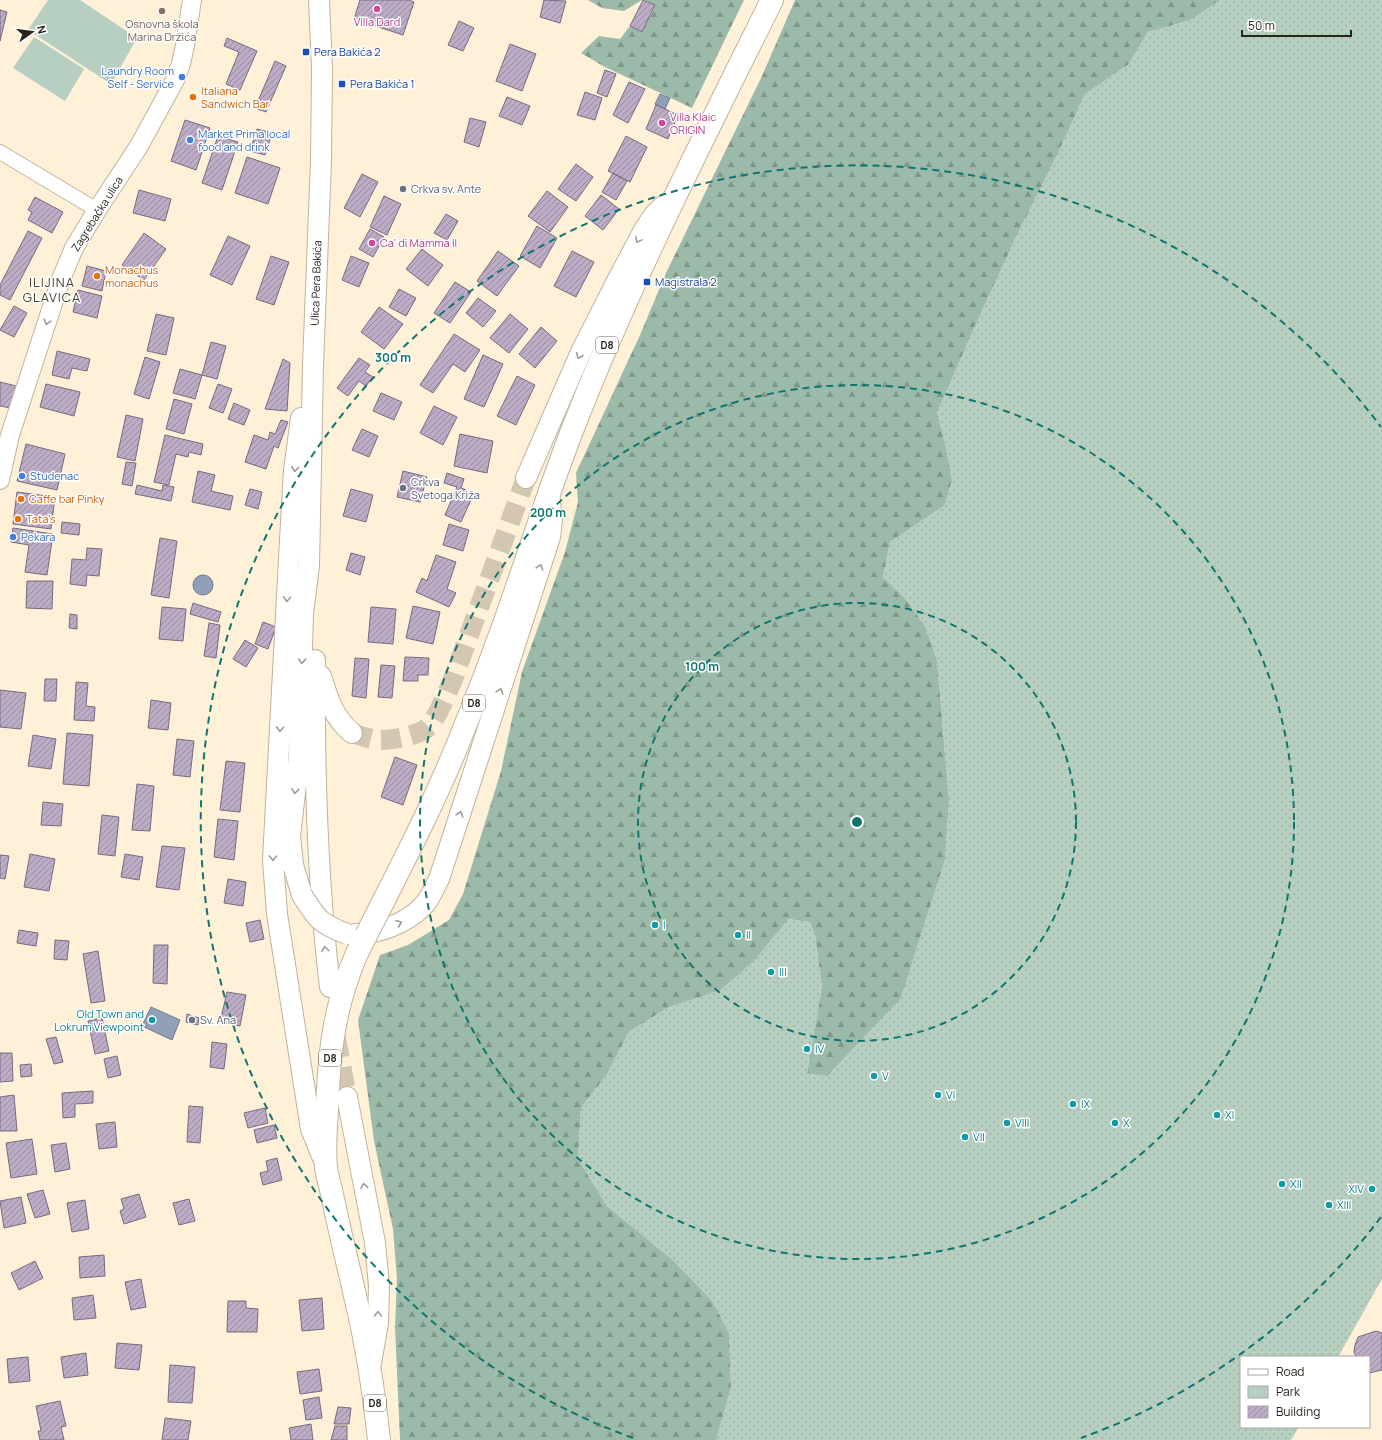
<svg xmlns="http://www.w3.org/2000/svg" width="1382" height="1440" viewBox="0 0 1382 1440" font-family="Manrope,sans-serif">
<defs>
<pattern id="grass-dots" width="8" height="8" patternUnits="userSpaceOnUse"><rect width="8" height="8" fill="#b6cfc0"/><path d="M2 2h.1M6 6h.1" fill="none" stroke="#9cb2a4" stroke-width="1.8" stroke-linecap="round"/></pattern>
<pattern id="forest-firs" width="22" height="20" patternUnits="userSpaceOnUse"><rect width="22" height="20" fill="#9cbaa9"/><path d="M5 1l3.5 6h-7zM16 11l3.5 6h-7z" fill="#7f9789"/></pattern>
<pattern id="building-hatch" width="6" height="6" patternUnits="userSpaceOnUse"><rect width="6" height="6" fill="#bcacc6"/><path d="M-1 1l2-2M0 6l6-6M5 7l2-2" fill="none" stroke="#998ca0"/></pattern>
</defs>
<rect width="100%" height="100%" fill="#fff0d8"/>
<path fill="url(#grass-dots)" d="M1220,0H1382V1279L1338,1357H1241V1427H1299L1291,1440H716L731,1388L729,1333L713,1302L674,1261L607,1206L578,1159L581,1108L607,1074L629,1032L667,1008L721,990L755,960L787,919L810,922L815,936L822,989L807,1073L901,998L945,860L949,800L937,660L925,626L904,597L883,577L890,542L945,505L952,480L945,443L937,413L975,326L1017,235L1058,153L1085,94L1129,64L1148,32L1191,20Z"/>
<path fill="url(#forest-firs)" d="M588,0H642L624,11L602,8Z
M645,0H744L692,108L605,67L581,53L599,36L620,39L630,26L642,32L655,6Z
M795,0H1220L1191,20L1148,32L1129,64L1085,94L1058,153L1017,235L975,326L937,413L945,443L952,480L945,505L890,542L883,577L904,597L925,626L937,660L949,800L945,860L901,998L827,1076L807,1073L822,988L815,936L810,922L788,919L755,960L721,990L667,1008L629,1032L607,1074L581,1108L578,1159L607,1206L674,1261L713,1302L729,1333L731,1388L716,1440H400L395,1327L397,1279L393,1229L374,1141L358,1020L380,955L408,945L449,920L463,894L501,771L522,672L565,552L578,502L576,473L640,335L666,273L762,76Z"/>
<path fill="#b6cfc0" d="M48,0H80L137,38L111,84L28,30Z
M34,37L84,69L65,101L13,68Z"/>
<path fill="#90a0b9" stroke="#717b8a" d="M660,94L670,98L665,109L655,104Z
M193 585a10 10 0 1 1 20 0a10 10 0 1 1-20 0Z
M151,1007L180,1020L172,1040L142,1026Z"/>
<path fill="url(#building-hatch)" stroke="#776a7f" d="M360,0H409L414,2L403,35L354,19Z
M544,0L566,1L560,23L540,17Z
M643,0L655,5L642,32L630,26Z
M0,10L7,12L0,41Z
M459,21L474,28L463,51L448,45Z
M227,38L257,51L240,90L226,84L239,52L224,46Z
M510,44L536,54L522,91L496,81Z
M275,61L286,66L266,112L255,108Z
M605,70L616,74L607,97L597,93Z
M629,82L645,89L628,123L613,115Z
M585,92L602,98L595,120L577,115Z
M507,97L530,106L522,125L499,116Z
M656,105L678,115L668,139L646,129Z
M470,118L486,122L479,147L464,142Z
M185,120L210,128L196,170L171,161Z
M257,129L272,133L265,155L250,151Z
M218,136L238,142L222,190L202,183Z
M626,136L647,147L630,182L608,171Z
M247,157L280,168L268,204L235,193Z
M576,164L593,177L576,201L558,189Z
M613,173L627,181L616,200L602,192Z
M362,174L378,182L360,217L344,208Z
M139,190L171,199L165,221L133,213Z
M547,191L568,207L550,232L528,216Z
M601,195L619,209L603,230L585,216Z
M384,196L401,204L387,235L370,227Z
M35,197L63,212L52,233L28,220L32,212L28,210Z
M446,214L458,221L447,240L434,233Z
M537,226L557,238L540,268L520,256Z
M370,229L384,237L373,257L359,249Z
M28,231L42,238L10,300L0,295V285Z
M144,233L166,249L144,280L122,265Z
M228,236L250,246L232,285L210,275Z
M422,249L443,265L428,286L406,269Z
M498,251L519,266L497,296L477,281Z
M572,251L594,262L576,297L554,286Z
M271,256L289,262L274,305L256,299Z
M351,256L369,263L359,287L342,280Z
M87,266L106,271L102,291L82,286Z
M455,282L471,292L450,323L434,313Z
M399,289L416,298L406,316L389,307Z
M78,290L102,296L97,318L73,312Z
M478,298L496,311L483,327L466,313Z
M14,306L27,313L14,337L0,330Z
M379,307L403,324L384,349L361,332Z
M156,314L174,318L166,355L147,351Z
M510,314L528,329L509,353L490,338Z
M541,327L557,341L535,368L519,354Z
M454,334L480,350L465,372L453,364L433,393L420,385Z
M211,342L226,346L217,379L202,375Z
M57,351L90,359L87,371L72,368L69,379L52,375Z
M483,355L503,364L484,407L464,399Z
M145,357L160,362L149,399L134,394Z
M359,358L370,365L365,372L373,377L366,386L359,381L348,396L337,388Z
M283,359L290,363L287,411L265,409Z
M180,369L202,375L195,399L173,393Z
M517,376L535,385L516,425L497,416Z
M0,382L16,386L11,408L0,406Z
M46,384L80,392L74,416L40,407Z
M218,384L232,389L223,413L209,408Z
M381,393L402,402L394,420L373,411Z
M174,399L192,404L184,434L166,429Z
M234,403L250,410L244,425L228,419Z
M434,406L457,417L443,445L420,433Z
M126,415L143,419L135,461L117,457Z
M281,420L288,422L278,448L274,446L266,469L245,462L254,435L268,440L270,432L275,434Z
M362,429L378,436L369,457L352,450Z
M460,434L493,441L487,473L454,466Z
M165,435L203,444L201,455L189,452L188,457L176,454L169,485L154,482Z
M26,444L65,454L57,490L17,481Z
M126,462L136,463L132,486L122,484Z
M198,471L215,475L211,491L233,496L230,510L192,502Z
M403,471L427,477L420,502L397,497Z
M447,473L464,479L461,488L474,493L461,522L445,515L457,487L444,483Z
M137,485L162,491L163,485L174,487L171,501L135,494Z
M250,489L262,492L258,509L245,505Z
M351,489L373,495L366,522L343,516Z
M17,492L55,497L51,529L13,524Z
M62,522L80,524L79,535L61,533Z
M449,524L469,530L463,551L443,545Z
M13,528L53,534L47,575L25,572L29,545L11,542Z
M160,538L177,541L169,598L151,595Z
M87,548L102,549L99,576L87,575L86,586L70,584L72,559L86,560Z
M351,553L365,557L360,575L346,570Z
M436,555L456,562L447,589L456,593L449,607L416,592L422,578L427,581Z
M27,581H53L52,609L26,608Z
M193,603L221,612L218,622L190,614Z
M413,606L440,612L433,644L406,638Z
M162,607L186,609L183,641L159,639Z
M371,607L396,609L393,644L368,642Z
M70,614L77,615V629L69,628Z
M263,622L276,627L268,649L255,644Z
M209,623L220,625L216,658L204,656Z
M245,640L258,648L246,667L233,659Z
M405,657L429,658L428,675H418V681H403Z
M355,658L369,659L366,698L352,696Z
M381,665L395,666L392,698L378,697Z
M45,679H57L56,701H44Z
M76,682L88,683L86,706L95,707L94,721L74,720Z
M0,690L26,693L21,729L0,727Z
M151,700L171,703L168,730L148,728Z
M67,733L93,735L89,786L63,784Z
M33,735L56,739L51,769L28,766Z
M177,739L194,741L190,777L173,775Z
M395,757L417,765L403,805L381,797Z
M226,761L245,763L240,812L220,810Z
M137,784L154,786L150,831L132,830Z
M43,802L63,804L61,826L41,825Z
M102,815L119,817L115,856L98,854Z
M218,819L238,821L234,860L214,857Z
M162,846L185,848L179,890L156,887Z
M30,854L55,859L49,891L24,887Z
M125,854L143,857L139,880L121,877Z
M0,855L9,856L5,879L0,878Z
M228,879L246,882L243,906L224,903Z
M260,920L264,939L250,942L246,923Z
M19,930L38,933L36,946L17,943Z
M55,940L69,941L67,960L54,959Z
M154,945H168L167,984L153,983Z
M98,951L105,1001L91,1003L83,954Z
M227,992L246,995L240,1026L220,1022Z
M187,1014L199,1018L198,1025L186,1022Z
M102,1018L109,1051L95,1054L88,1021Z
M56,1037L63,1062L54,1064L46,1039Z
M212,1042L227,1044L224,1069L210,1067Z
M0,1053H12L13,1081L0,1082Z
M117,1056L121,1075L108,1078L104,1059Z
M31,1064L32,1076L21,1077L20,1065Z
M93,1091V1103L75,1104V1117L63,1118L62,1093Z
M14,1095L17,1131H0V1097Z
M189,1106L203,1107L200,1143L187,1142Z
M265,1108L268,1123L248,1128L244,1113Z
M115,1122L117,1147L99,1149L96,1124Z
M274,1125L277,1138L257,1143L254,1130Z
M32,1139L37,1174L11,1178L6,1143Z
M66,1143L70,1169L55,1172L51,1145Z
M277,1158L282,1180L263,1185L260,1173L268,1171L266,1161Z
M43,1190L50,1214L35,1218L27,1194Z
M139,1194L146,1217L124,1224L120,1211L124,1209L121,1199Z
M21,1197L26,1223L4,1228L0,1201Z
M189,1199L195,1221L179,1225L173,1203Z
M85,1200L89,1229L72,1232L67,1203Z
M104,1255L105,1276L80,1278L79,1257Z
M35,1261L43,1278L19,1290L11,1273Z
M141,1279L146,1307L131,1310L125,1282Z
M93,1295L96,1318L74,1320L72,1298Z
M322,1298L324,1329L302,1331L299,1300Z
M228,1301H246V1308L258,1309L257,1332H227Z
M1376,1331L1382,1333V1370L1369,1373V1357H1356L1354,1352L1355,1345L1358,1337Z
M117,1343L142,1345L139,1370L115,1368Z
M86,1353L88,1375L64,1378L61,1357Z
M28,1357L30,1381L9,1383L7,1359Z
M170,1365L195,1367L192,1403L168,1402Z
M319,1369L322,1391L300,1394L297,1372Z
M319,1397L322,1418L306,1420L303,1400Z
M60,1401L66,1426L61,1427L64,1440H40L38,1431H41L36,1406Z
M338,1407L351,1408L349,1424H334Z
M165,1418L191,1421L188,1440H162Z
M311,1424L313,1440H291L289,1428Z
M335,1426H347V1440H331Z"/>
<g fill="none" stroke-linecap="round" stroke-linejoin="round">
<path stroke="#d4c7b2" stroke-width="20" stroke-dasharray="20 10" stroke-linecap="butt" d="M352,733C360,736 367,738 376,740C388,741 420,736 429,726C439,714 445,697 452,682L526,478
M336,1038L347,1097"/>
<g stroke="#c0b39c" stroke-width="16">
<path id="minor" d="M0,152L97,210"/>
</g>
<g stroke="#c0b39c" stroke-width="20">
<path id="tertiary" d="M0,480L10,435L61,279L74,248L97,210L139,146L175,80L181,64L185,45L192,0"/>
</g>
<g stroke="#c0b39c" stroke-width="22">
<path id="secondary" d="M301,418L294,470L290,540L273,860L277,914L311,1129L325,1163
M526,478L581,352L618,279L644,230L654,215L662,207L672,200
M315,660C314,769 317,879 330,987
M321,676C328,699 333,717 352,733
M302,895L293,865L290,836L299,758L303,613L309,566L313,365L321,161L322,68L319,0
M355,934C379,933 406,924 423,906C430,899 434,888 439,879L550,537L552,520L549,492
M347,1097L375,1243L379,1286L378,1323L371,1363"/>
</g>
<g stroke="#c0b39c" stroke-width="24">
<path id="primary" d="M381,906C411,847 441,788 465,726C479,692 492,658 504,624C528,557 549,489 575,423C632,278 703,139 772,0
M357,953C334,1006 329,1053 327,1110C326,1128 324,1148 326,1167C327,1176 330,1185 332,1194C339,1229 348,1264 356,1300C367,1346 374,1393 379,1440"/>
</g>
<use href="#minor" stroke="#fff" stroke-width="14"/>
<use href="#tertiary" stroke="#fff" stroke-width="18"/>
<use href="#secondary" stroke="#fff" stroke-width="20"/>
<use href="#primary" stroke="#fff" stroke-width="22"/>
<g stroke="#c0b39c" stroke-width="22" stroke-linecap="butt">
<path id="secondary-bridge" d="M302,895C317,919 320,924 347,934"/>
</g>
<g stroke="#c0b39c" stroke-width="24" stroke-linecap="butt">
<path id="primary-bridge" d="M357,953L381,906"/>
</g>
<use href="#secondary-bridge" stroke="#fff" stroke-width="20"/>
<use href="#primary-bridge" stroke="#fff" stroke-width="22"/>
</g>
<defs><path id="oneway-chevron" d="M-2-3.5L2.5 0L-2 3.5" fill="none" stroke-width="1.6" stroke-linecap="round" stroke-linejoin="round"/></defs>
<g stroke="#9f9c98">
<use href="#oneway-chevron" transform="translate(638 240) rotate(118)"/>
<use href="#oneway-chevron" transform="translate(47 322) rotate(108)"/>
<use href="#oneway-chevron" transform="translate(579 356) rotate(115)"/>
<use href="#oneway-chevron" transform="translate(295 469) rotate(95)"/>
<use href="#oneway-chevron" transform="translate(540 567) rotate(-72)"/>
<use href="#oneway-chevron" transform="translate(287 599) rotate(93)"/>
<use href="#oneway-chevron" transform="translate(302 661) rotate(92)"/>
<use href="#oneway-chevron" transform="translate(500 691) rotate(-72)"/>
<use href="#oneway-chevron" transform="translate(280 729) rotate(93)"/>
<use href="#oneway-chevron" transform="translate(295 791) rotate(96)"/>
<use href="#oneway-chevron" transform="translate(460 814) rotate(-72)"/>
<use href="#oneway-chevron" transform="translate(273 858) rotate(90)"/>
<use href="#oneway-chevron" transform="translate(399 923) rotate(-23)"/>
<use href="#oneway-chevron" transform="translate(325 949) rotate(-97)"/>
<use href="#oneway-chevron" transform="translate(364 1186) rotate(-101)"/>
<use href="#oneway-chevron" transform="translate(378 1314) rotate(-88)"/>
</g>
<g fill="none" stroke="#0f766e" stroke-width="2" stroke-dasharray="7 5">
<circle cx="857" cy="822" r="219"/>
<circle cx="857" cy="822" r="437"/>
<path d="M1381 1217A656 656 0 0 1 1081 1438M633 1438A656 656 0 1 1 1381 427"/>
</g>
<g fill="#d1479c" stroke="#fff" stroke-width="1.5">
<circle cx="377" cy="9" r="4"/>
<circle cx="662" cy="123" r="4"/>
<circle cx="372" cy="243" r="4"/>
</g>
<circle fill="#8d6e63" stroke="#fff" stroke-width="1.5" cx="162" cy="11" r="4"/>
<g fill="#1a4fb4" stroke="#fff" stroke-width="1.5">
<rect x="302" y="48" width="8" height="8" rx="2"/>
<rect x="338" y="80" width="8" height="8" rx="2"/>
<rect x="643" y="278" width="8" height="8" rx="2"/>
</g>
<g fill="#3f7fe0" stroke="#fff" stroke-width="1.5">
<circle cx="182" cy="77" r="4"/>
<circle cx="190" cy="140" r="4"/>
<circle cx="22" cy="476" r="4"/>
<circle cx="13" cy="537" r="4"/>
</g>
<g fill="#e8710a" stroke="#fff" stroke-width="1.5">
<circle cx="193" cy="97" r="4"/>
<circle cx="97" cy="276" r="4"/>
<circle cx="21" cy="499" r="4"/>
<circle cx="18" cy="519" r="4"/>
</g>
<g fill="#6b7280" stroke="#fff" stroke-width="1.5">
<circle cx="403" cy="189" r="4"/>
<circle cx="403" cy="488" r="4"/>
<circle cx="192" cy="1020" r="4"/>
</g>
<g fill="#0f9aa8" stroke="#fff" stroke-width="1.5">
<circle cx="655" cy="925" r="4"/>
<circle cx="738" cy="935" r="4"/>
<circle cx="771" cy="972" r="4"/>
<circle cx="152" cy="1020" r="4"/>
<circle cx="807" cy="1049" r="4"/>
<circle cx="874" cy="1076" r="4"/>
<circle cx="938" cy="1095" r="4"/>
<circle cx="1073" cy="1104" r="4"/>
<circle cx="1217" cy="1115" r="4"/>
<circle cx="1007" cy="1123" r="4"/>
<circle cx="1115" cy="1123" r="4"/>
<circle cx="965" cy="1137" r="4"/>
<circle cx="1282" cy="1184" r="4"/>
<circle cx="1372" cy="1189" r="4"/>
<circle cx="1329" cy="1205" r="4"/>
</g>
<g text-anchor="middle" stroke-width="3" stroke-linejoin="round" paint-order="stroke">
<g fill="#fff" stroke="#69665f" stroke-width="1">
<rect x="596" y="337" width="22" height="16" rx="3"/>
<rect x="463" y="695" width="22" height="16" rx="3"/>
<rect x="319" y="1050" width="22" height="16" rx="3"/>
<rect x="364" y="1395" width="22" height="16" rx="3"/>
</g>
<g font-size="10" font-weight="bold" fill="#29241b">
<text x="607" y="349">D8</text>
<text x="474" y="707">D8</text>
<text x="330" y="1062">D8</text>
<text x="375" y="1407">D8</text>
</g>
<g font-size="11" fill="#b23c85" stroke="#fff" text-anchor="start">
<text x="377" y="26" text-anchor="middle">Villa Dard</text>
<text x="670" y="121">Villa Klaic<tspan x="670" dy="13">ORIGIN</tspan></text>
<text x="380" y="247">Ca' di Mamma II</text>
</g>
<g font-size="11" fill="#785e54" stroke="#fff">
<text x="162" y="28">Osnovna škola<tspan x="162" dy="13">Marina Držića</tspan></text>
</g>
<g font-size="11" fill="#164399" stroke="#fff" text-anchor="start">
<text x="314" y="56">Pera Bakića 2</text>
<text x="350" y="88">Pera Bakića 1</text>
<text x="655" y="286">Magistrala 2</text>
</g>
<g font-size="11" fill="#366cbe" stroke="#fff" text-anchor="start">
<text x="174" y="75" text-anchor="end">Laundry Room<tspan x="174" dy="13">Self - Service</tspan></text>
<text x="198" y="138">Market Prima local<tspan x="198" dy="13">food and drink</tspan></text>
<text x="30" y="480">Studenac</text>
<text x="21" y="541">Pekara</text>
</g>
<g font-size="11" fill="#c56008" stroke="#fff" text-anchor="start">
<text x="201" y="95">Italiana<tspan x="201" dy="13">Sandwich Bar</tspan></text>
<text x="105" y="274">Monachus<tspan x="105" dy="13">monachus</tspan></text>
<text x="29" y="503">Caffe bar Pinky</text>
<text x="26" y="523">Tata's</text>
</g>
<g font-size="11" fill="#5b616d" stroke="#fff" text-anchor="start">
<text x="411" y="193">Crkva sv. Ante</text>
<text x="411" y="486">Crkva<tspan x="411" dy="13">Svetoga Križa</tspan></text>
<text x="200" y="1024">Sv. Ana</text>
</g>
<g font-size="11" fill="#29241b" stroke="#fff">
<text transform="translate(97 214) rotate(-58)" y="4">Zagrebačka ulica</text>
<text transform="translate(316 283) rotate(-88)" y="4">Ulica Pera Bakića</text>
</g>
<g font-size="11" fill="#0d838f" stroke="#fff" text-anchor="start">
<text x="663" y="929">I</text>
<text x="746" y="939">II</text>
<text x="779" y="976">III</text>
<text x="144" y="1018" text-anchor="end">Old Town and<tspan x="144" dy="13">Lokrum Viewpoint</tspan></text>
<text x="815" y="1053">IV</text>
<text x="882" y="1080">V</text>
<text x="946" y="1099">VI</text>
<text x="1081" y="1108">IX</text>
<text x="1225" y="1119">XI</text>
<text x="1015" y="1127">VIII</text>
<text x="1123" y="1127">X</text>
<text x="973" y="1141">VII</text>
<text x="1290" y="1188">XII</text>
<text x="1364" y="1193" text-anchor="end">XIV</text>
<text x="1337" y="1209">XIII</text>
</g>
<g font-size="13" letter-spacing="1" fill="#4a3f2b" stroke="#fff">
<text x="52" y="287">ILIJINA<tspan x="52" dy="15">GLAVICA</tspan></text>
</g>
</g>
<circle cx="857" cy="822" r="6" fill="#0f766e" stroke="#fff" stroke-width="2"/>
<g font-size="12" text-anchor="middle" font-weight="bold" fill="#0f766e" stroke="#fff" stroke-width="3" stroke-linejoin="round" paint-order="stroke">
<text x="393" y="362">300 m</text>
<text x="548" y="517">200 m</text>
<text x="702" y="671">100 m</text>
</g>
<rect x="1240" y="1356" width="130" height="72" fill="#ffffff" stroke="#a9a7a4"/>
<rect x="1248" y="1369" width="20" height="6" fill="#ffffff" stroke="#a9a7a4"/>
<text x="1276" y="1376" font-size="12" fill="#29241b">Road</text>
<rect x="1248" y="1386" width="20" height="12" fill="#b6cfc0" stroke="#a9a7a4"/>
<text x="1276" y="1396" font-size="12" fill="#29241b">Park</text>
<rect x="1248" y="1406" width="20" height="12" fill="url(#building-hatch)" stroke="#a9a7a4"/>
<text x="1276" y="1416" font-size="12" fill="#29241b">Building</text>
<g transform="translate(32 32) rotate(76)" stroke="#ffffff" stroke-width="3" paint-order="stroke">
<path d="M0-3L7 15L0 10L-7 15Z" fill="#29241b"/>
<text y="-6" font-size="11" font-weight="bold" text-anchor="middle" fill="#29241b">N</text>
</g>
<path d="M1242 30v6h109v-6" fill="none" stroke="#29241b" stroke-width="2"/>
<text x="1248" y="30" font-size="12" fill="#29241b" stroke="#ffffff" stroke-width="3" paint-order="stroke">50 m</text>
</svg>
